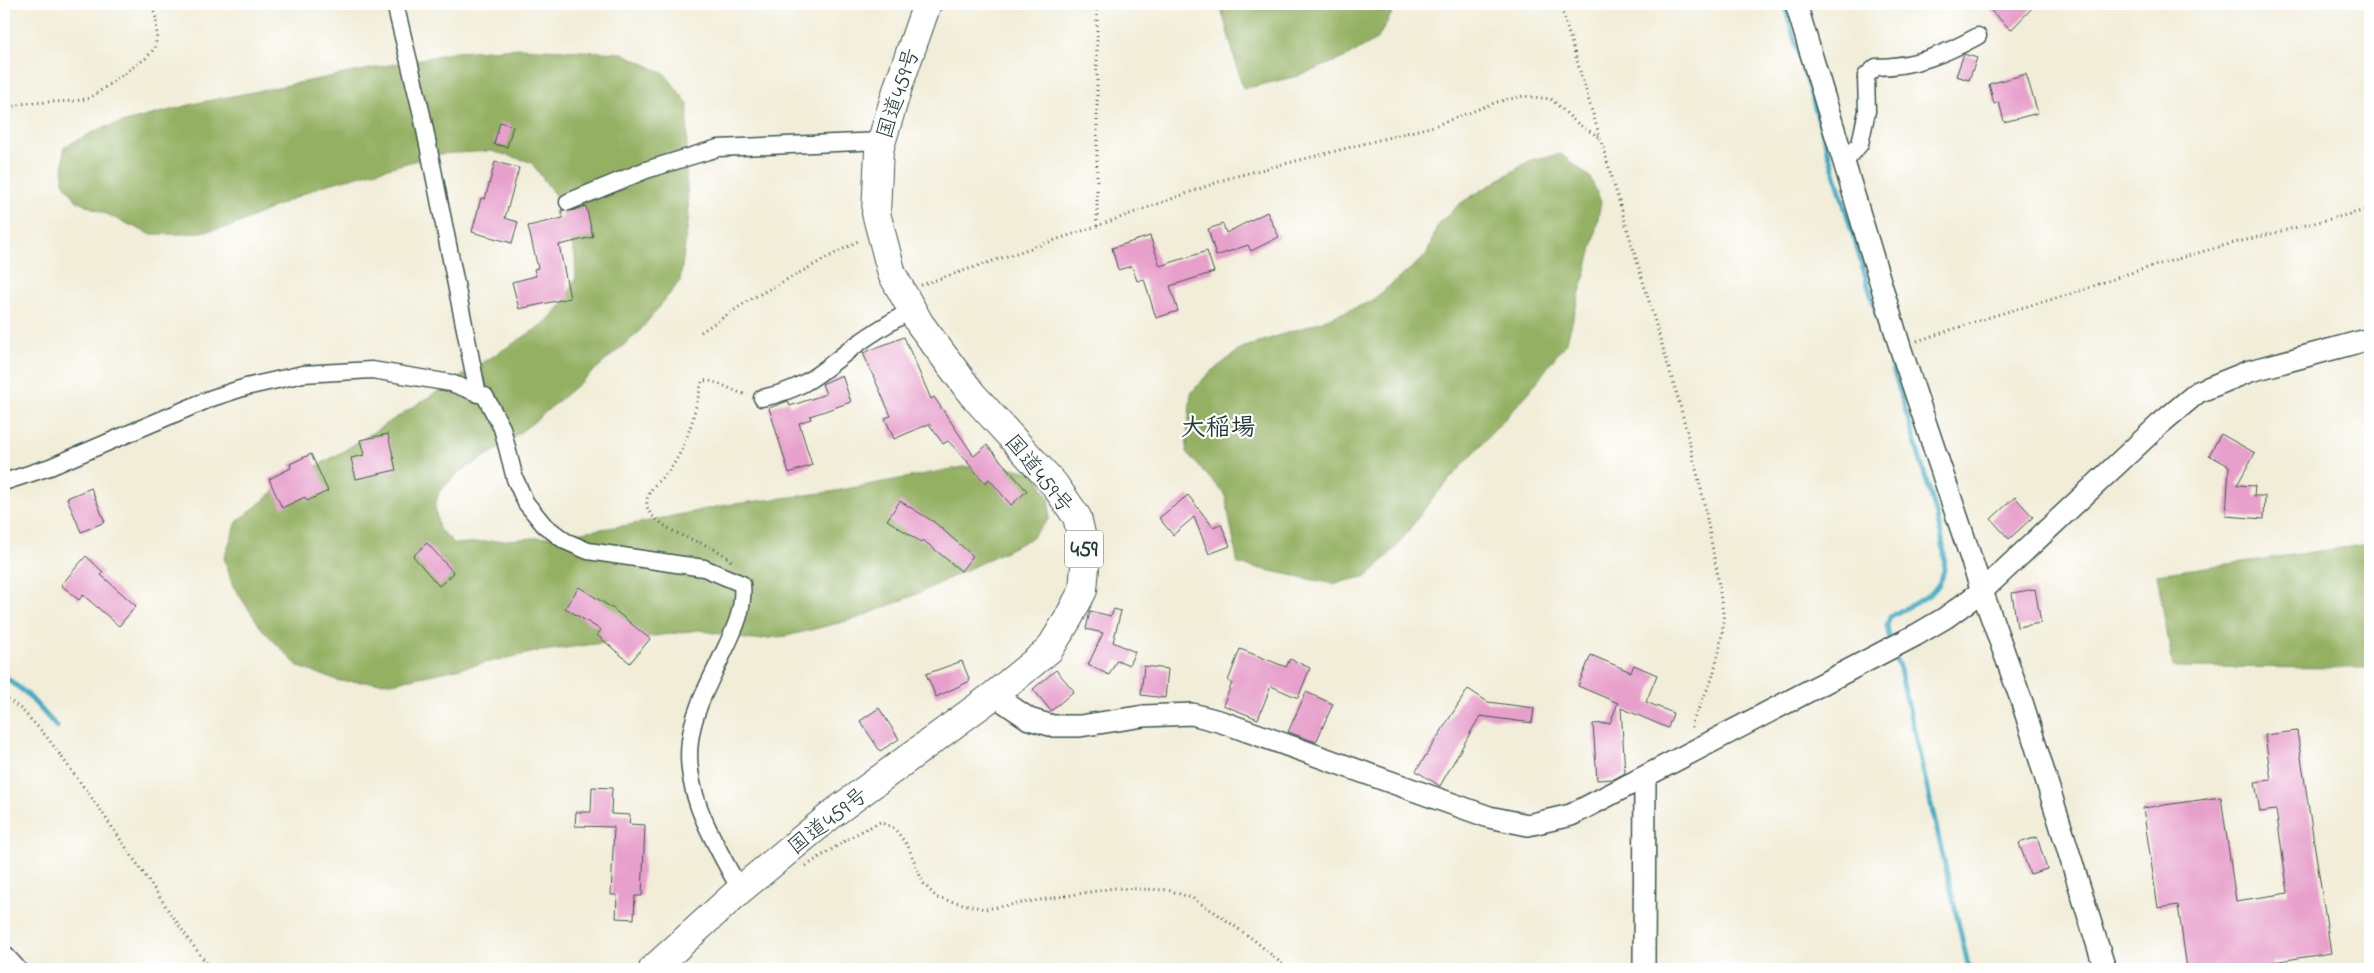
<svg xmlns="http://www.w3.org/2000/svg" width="2374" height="973" viewBox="0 0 2374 973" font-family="'Indie Flower','Klee One',sans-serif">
<rect width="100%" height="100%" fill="#fff"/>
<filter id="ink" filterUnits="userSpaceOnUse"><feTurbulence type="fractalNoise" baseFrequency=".02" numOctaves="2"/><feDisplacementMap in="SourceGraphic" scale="10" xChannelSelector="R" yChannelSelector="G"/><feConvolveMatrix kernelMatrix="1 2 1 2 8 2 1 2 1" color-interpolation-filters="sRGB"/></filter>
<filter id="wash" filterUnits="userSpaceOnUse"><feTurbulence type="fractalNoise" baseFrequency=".0096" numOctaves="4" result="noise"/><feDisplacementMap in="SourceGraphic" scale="20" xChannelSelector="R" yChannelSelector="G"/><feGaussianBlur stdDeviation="1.12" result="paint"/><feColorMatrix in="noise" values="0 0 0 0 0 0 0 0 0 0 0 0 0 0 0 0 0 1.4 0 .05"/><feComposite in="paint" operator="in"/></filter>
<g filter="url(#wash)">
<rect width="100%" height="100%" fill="#f1edd8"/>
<path fill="#94b163" stroke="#5a774c" d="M1220,4H1397L1378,38L1344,58L1298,76L1243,89Z
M520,48L622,53L665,74L688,104L686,174L689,216L680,281L638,333L535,421L498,449L459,472L439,492L435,507L439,529L455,544L547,537L629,525L726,505L830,492L963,467L1005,466L1036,474L1050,501L1049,519L1030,539L915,595L858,618L787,636L751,640L699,630L535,652L392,683L340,681L299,667L262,629L233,586L224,558L237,522L278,488L342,452L544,324L566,300L576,277L575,255L560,202L531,162L491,151L440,154L321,186L230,227L187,234H150L77,201L63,182L64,147L99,129L197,103L456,52Z
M1561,154L1590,177L1601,202L1593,244L1567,341L1530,391L1431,500L1398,545L1368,576L1333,584L1238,564L1225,495L1186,452L1191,393L1207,375L1242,348L1314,324L1370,302L1426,256L1438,224L1461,203L1531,160Z
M2370,544V668L2173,667L2157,574Z"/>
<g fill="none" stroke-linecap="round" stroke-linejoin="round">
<path stroke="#43aac3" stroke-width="5" d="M1784,4L1936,512C1941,538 1955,573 1931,593C1919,603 1903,608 1890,617L1887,625L1890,643
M1893,651L1900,670L1969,969
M4,676L27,694L57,727"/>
</g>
<g id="blocks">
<path fill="#e79fcb" d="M1984,4H2036L2011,30Z
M1964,54L1977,58L1969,80L1956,76Z
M2026,74L2038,113L2004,122L1999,102L1994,104L1989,84Z
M500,122L513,126L507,147L494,144Z
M495,162L519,168L505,218L518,222L512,243L472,232L481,198L485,199Z
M586,206L593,237L559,245L570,298L519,309L512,282L536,276L534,269L538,268L528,226L563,218L561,210L571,211Z
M1267,212L1279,237L1251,251L1248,245L1216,256L1208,229L1223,224L1226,233Z
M1150,236L1160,266L1207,251L1214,272L1170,286L1178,311L1156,318L1144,279L1137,281L1132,266L1118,270L1112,248Z
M904,337L931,399L934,397L974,456L987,445L1027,491L1011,505L989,479L985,483L967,462L969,461L968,462L948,441L943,444L929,424L894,439L885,418L891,416L863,353Z
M842,375L851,402L810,416L811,419L799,423L812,465L789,473L769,408L788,401L790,406L826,394L822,384Z
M388,434L396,470L356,479L351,458L364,455L360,440Z
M2221,434L2255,453L2237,485L2255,486L2254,496H2265L2264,519L2226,516L2229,466L2209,455Z
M311,454L328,491L307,501L305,497L282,508L269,479L291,468L290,464Z
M91,488L105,522L81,532L67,498Z
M1188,495L1213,527L1221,524L1230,546L1209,554L1194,517L1173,535L1159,518Z
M2015,497L2033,517L2009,539L1991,519Z
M900,501L934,522L973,556L961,571L923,540L921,542L887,520Z
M427,543L454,573L439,586L413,556Z
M86,556L103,572L101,575L136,606L119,626L83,595L79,600L61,585Z
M579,587L612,608L650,639L630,663L597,635L601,630L565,608Z
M2035,589L2041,623L2017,627L2012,593Z
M1114,609L1121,611L1113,642L1135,652L1129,665L1117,660L1109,675L1088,665L1103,633L1086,629L1090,611L1111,616Z
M1240,649L1286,667L1290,659L1310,668L1298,698L1271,686L1258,719L1223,705L1232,683L1228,681Z
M1591,655L1631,672L1634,665L1657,675L1646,702L1673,713L1668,728L1621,708L1625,773L1614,779L1597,780L1593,724L1610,723L1618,703L1578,686Z
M962,661L970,681L936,697L926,674Z
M1144,666L1168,669L1165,698L1141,695Z
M1056,670L1074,691L1051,711L1033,689Z
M1468,689L1488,702L1534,708L1532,723L1480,716L1440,786L1416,771Z
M1306,692L1333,704L1316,742L1288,732Z
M879,708L899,739L880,751L860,721Z
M2297,731L2331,953L2273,962L2274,969H2187L2178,905L2158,908L2143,808L2221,797L2236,901L2288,893L2276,810L2260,812L2255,782L2271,780L2265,735Z
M592,787L612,788L611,814L630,815L629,824L645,825L642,896H635L634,919L616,918L617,895H611L614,827L575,826L576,812H591Z
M2037,837L2047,869L2030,874L2019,843Z"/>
</g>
</g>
<g filter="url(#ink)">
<use href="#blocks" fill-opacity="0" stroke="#3e574d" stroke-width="1"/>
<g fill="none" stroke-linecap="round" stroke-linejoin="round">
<g stroke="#3e574d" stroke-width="19">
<path id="minor" d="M395,4L422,115L478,394
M1844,163L1860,144L1867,111L1866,76L1876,67C1914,67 1945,54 1978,36
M568,202L646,170L718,148L882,141
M762,398C807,389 821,371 856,345C874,332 892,321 912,310
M4,482L50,467L212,398L246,387L303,374L372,370L451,383L485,396L502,428L515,479L526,503L544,525L565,541L588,551L704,568L742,584C745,613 731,636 719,662C707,687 693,713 690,741C683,795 716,844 740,890"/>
</g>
<g stroke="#3e574d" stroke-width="24">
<path id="tertiary" d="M1796,4L1900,347L1982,591L2023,705L2105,969
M994,695L1029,719L1053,726H1080L1144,716L1192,714L1222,722L1489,817L1528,825L1571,815L1916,635L1945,618L1982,591L2160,424L2198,392L2250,371L2370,339
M4,957L15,969
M1644,969L1645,778"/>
</g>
<g stroke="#3e574d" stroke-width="30">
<path id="trunk" d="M653,969L740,890L785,853L835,812L994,695L1049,650L1068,619L1083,590L1086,555L1077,517L1054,484L972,394L920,324L892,274L876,213L879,150L898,87L927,4"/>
</g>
<path stroke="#3e574d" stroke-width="3" stroke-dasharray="1 4" stroke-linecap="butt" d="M1560,4L1680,405L1702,493L1717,572L1724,620L1719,652L1712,679L1692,723V730
M4,109L26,103L76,101L90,98L146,58L155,48L157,36L156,18L151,4
M1097,226V4
M921,285L1097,226L1229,178L1434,126L1497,102L1523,96L1551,99L1578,124L1599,137
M701,332L751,299L860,240
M1917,341L1996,315L2071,294L2127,274L2218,247L2370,209
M731,561C712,542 684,541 664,525C657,520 648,514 647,505C645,489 663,479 671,468C689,443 695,410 702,381C716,379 731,391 747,395
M4,696L22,710L47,737L99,808L189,940L211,969
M806,866L851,837L880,822L894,828L908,846L923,883L937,898L985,909L1114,888L1168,890L1192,898L1216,913L1254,940L1288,969"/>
<use href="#minor" stroke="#fff" stroke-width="16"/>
<use href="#tertiary" stroke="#fff" stroke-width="21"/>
<use href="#trunk" stroke="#fff" stroke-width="28"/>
</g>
</g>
<g text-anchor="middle" stroke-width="4.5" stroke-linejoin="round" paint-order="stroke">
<rect fill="#fff" stroke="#627771" stroke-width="1" x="1065" y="530.5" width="38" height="37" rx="4"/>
<g font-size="21" font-weight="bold" fill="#1f3d34">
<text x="1084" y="556">459</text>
</g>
<g font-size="22" fill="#1f3d34" stroke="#fff">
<text transform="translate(897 93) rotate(-72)" y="8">国道459号</text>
<text transform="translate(1040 473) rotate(51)" y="8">国道459号</text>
<text transform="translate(827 820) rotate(-38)" y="8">国道459号</text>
</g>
<g font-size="25" font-weight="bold" fill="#1f3d34" stroke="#fff">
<text x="1218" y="435">大稲場</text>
</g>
</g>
<rect width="2374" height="973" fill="none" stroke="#fff" stroke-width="20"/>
</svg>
